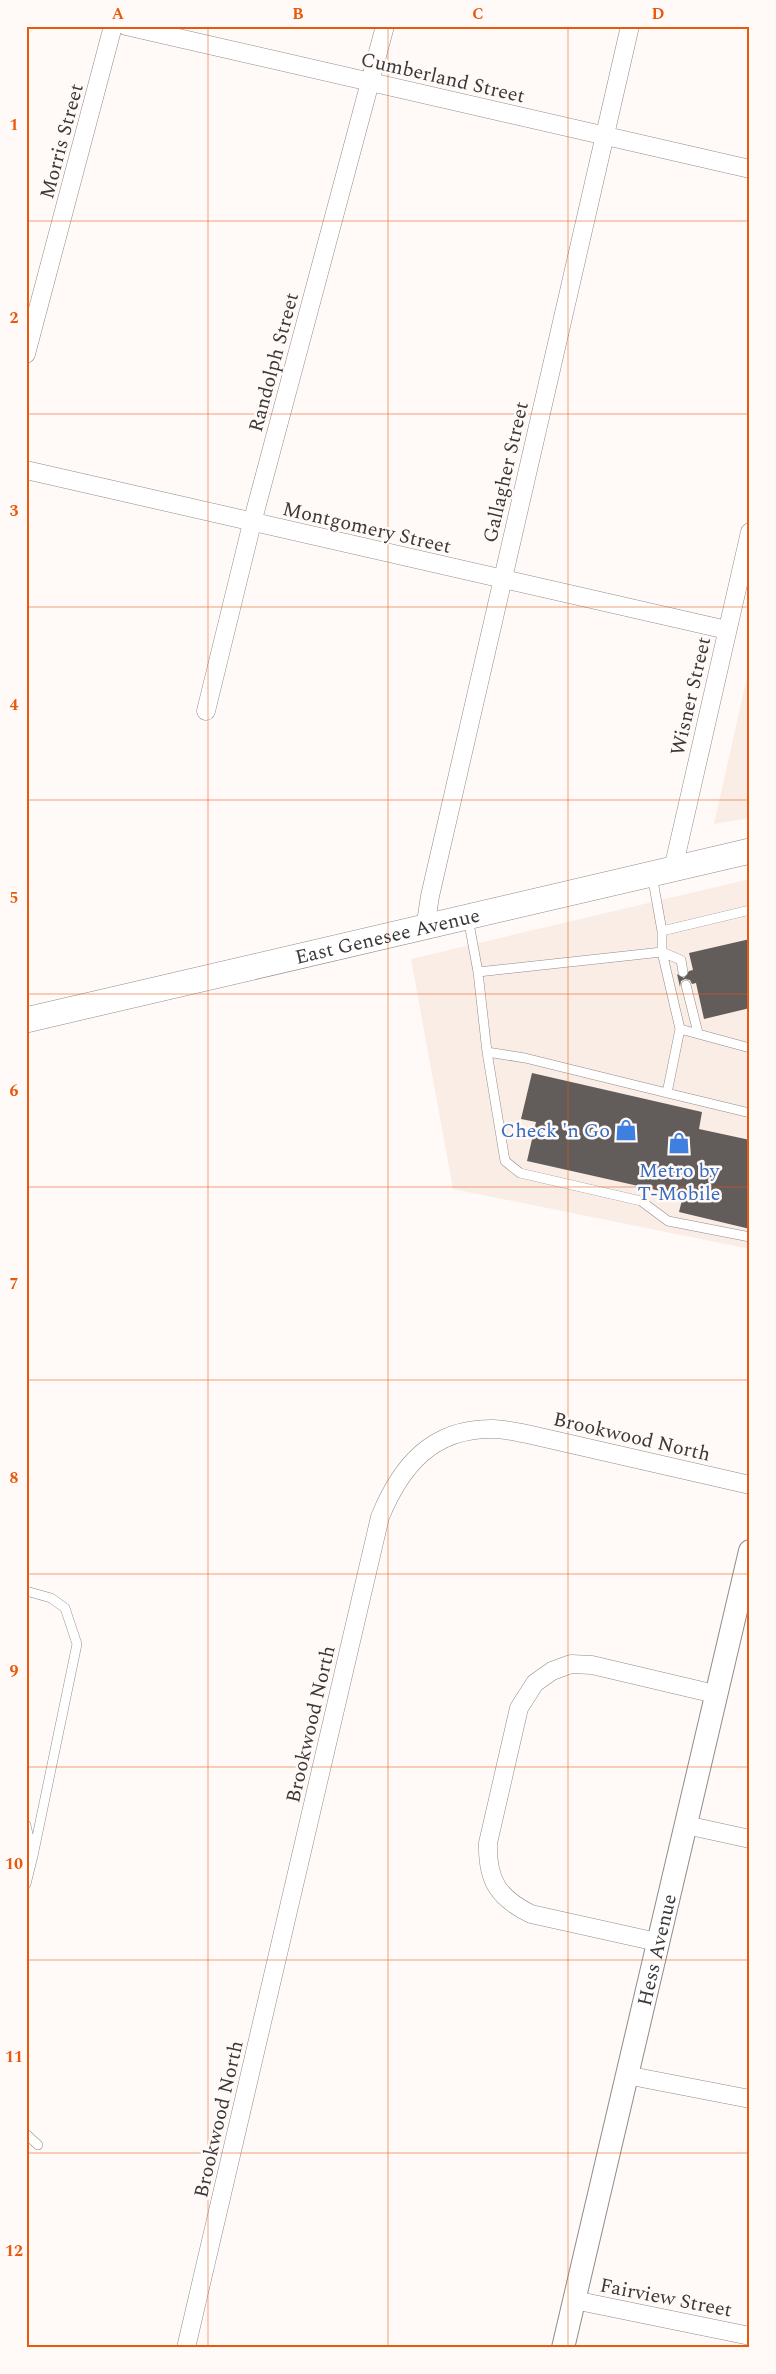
<svg xmlns="http://www.w3.org/2000/svg" width="776" height="2374" viewBox="0 0 776 2374" font-family="Spectral,serif">
<rect width="100%" height="100%" fill="#fff9f7"/>
<path fill="#faede6" d="M750,664V818L714,824Z
M750,879V1249L453,1189L411,959Z"/>
<path fill="#625d5b" d="M750,939V1008L704,1019L696,983L692,984L690,980L685,979L681,981L680,987L677,974L684,978L689,971L693,970L689,953Z
M532,1073L702,1112L699,1129L750,1140V1229L679,1212L683,1196L527,1161L536,1122L521,1119Z"/>
<g fill="none" stroke-linecap="round" stroke-linejoin="round">
<g stroke="#918c89" stroke-width="10">
<path id="service" d="M652,875L662,931V952L680,1029L667,1093L750,1113
M468,918L478,972L662,952L681,960L683,972
M662,931L750,910
M478,972L487,1052L505,1161L520,1173L641,1201L668,1221L750,1237
M686,985L698,1033
M680,1029L750,1048
M487,1052L525,1058L667,1093
M26,1591L51,1598L65,1608L77,1644L33,1856
M26,1825L33,1856L26,1884
M26,2134L38,2145"/>
</g>
<g stroke="#918c89" stroke-width="19">
<path id="minor" d="M126,26L750,169
M26,354L113,26
M26,470L727,630
M206,711L252,523L385,26
M673,869L750,532
M425,929L430,896L630,26
M686,1825L750,1839
M657,1942L531,1914C498,1898 487,1880 488,1843L519,1708L535,1683L552,1671L571,1664L592,1665L715,1694
M626,2075L750,2099
M574,2300L750,2336
M186,2348L380,1517C401,1466 432,1428 493,1429C504,1429 516,1432 527,1434L750,1485"/>
</g>
<g stroke="#918c89" stroke-width="24">
<g id="tertiary">
<path id="s1" d="M563,2348L750,1551"/>
</g>
</g>
<g stroke="#918c89" stroke-width="26">
<g id="secondary">
<path id="s2" d="M26,1020L750,851"/>
</g>
</g>
<use href="#service" stroke="#fff" stroke-width="9"/>
<use href="#minor" stroke="#fff" stroke-width="18"/>
<use href="#tertiary" stroke="#fff" stroke-width="22"/>
<use href="#secondary" stroke="#fff" stroke-width="25"/>
</g>
<path fill="none" stroke="#e8590c" stroke-width="1" stroke-opacity="0.55" d="M208,26V2348M388,26V2348M568,26V2348M26,221H750M26,414H750M26,607H750M26,800H750M26,994H750M26,1187H750M26,1380H750M26,1574H750M26,1767H750M26,1960H750M26,2153H750"/>
<defs>
<g id="shop-bare" transform="scale(1.725)"><path d="M-5-2.5h2.3a2.7 3.5 0 0 1 5.4 0H5L5.5 6h-11ZM-1.5-2.5h3a1.5 2.3 0 0 0-3 0Z" fill="#3f7fe0" stroke="#fff9f7" stroke-width="2.5" paint-order="stroke"/></g>
</defs>
<g fill-rule="evenodd">
<use href="#shop-bare" x="626" y="1130"/>
<use href="#shop-bare" x="679" y="1143"/>
</g>
<g text-anchor="middle" stroke-width="5" stroke-linejoin="round" paint-order="stroke">
<g font-size="20" fill="#3b3837" stroke="#fff9f7">
<text transform="translate(443 77) rotate(13)" y="7">Cumberland Street</text>
<text transform="translate(61 141) rotate(-75)" y="7">Morris Street</text>
<text transform="translate(273 362) rotate(-75)" y="7">Randolph Street</text>
<text transform="translate(505 472) rotate(-77)" y="7">Gallagher Street</text>
<text transform="translate(367 527) rotate(13)" y="7">Montgomery Street</text>
<text transform="translate(690 696) rotate(-77)" y="7">Wisner Street</text>
<text dy="7" stroke="none"><textPath href="#s2" startOffset="371">East Genesee Avenue</textPath></text>
<text transform="translate(632 1436) rotate(13)" y="7">Brookwood North</text>
<text transform="translate(310 1724) rotate(-77)" y="7">Brookwood North</text>
<text dy="7" stroke="none"><textPath href="#s1" startOffset="409">Hess Avenue</textPath></text>
<text transform="translate(218 2119) rotate(-77)" y="7">Brookwood North</text>
<text transform="translate(666 2297) rotate(11)" y="7">Fairview Street</text>
</g>
<g font-size="20" fill="#366cbe" stroke="#fff9f7" text-anchor="end">
<text x="610" y="1137">Check 'n Go</text>
<text x="679" y="1177" text-anchor="middle">Metro by<tspan x="679" dy="23">T-Mobile</tspan></text>
</g>
</g>
<rect width="776" height="2374" fill="none" stroke="#fff9f7" stroke-width="55"/>
<rect x="28" y="28" width="720" height="2318" fill="none" stroke="#e8590c" stroke-width="2"/>
<g font-size="16" text-anchor="middle" font-weight="bold" fill="#e8590c">
<text x="118" y="19">A</text>
<text x="298" y="19">B</text>
<text x="478" y="19">C</text>
<text x="658" y="19">D</text>
<text x="14" y="130">1</text>
<text x="14" y="323">2</text>
<text x="14" y="516">3</text>
<text x="14" y="710">4</text>
<text x="14" y="903">5</text>
<text x="14" y="1096">6</text>
<text x="14" y="1289">7</text>
<text x="14" y="1483">8</text>
<text x="14" y="1676">9</text>
<text x="14" y="1869">10</text>
<text x="14" y="2062">11</text>
<text x="14" y="2256">12</text>
</g>
</svg>
